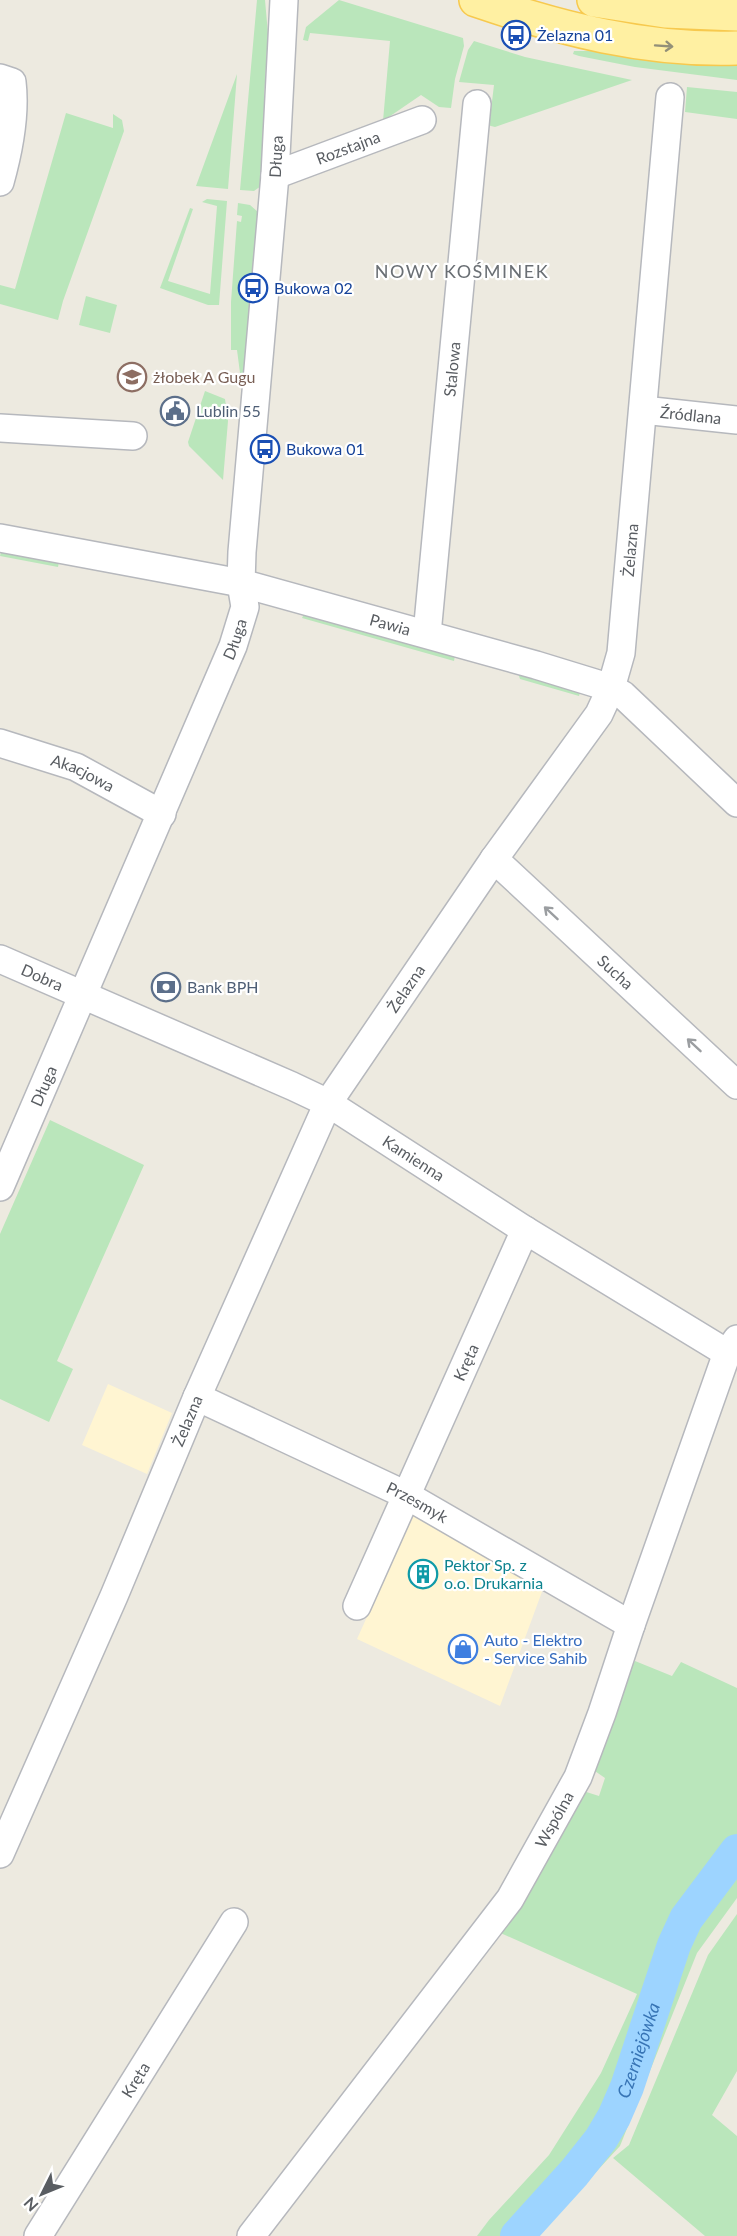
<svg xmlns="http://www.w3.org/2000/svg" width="737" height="2236" viewBox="0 0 737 2236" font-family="Lato,sans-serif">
<rect width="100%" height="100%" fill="#edeae0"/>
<path fill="#fff5d2" d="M108,1384L172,1413L147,1474L82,1445Z
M413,1515L543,1589L500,1706L357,1639Z"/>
<path fill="#bae6bb" d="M257,0H265L268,34L264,98L265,140L261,186L254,191L240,190Z
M339,0L463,38L464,46L455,79L451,108L439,107L421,95L383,121L390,41L310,33L308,41L303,40L306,27Z
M474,41L525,57L632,80L495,127L487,125L490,118L494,85L459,82L468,50Z
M574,51H613L737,60V80L635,67L579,56L573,54Z
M237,74L228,189L196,186Z
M687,87L737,92V119L685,112Z
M66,113L113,128V114L122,120L124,131L63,301L58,320L0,304V285L15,289Z
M207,199L227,201L219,305H208L160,288L190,208L193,209L168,281L210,294L217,206L202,202Z
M238,203L250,205L258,212L243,396L237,350H231V302L237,221L241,222L242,216L237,215Z
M86,296L117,305L110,333L79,325Z
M205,391L225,399L228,421L223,480L189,446L188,442Z
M1,552L59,562L58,567L0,556Z
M304,614L455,656L454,661L302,618Z
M517,670L574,687L580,693L579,696L520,679Z
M50,1120L144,1165L57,1361L73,1369L49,1422L0,1399V1234Z
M635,1661L672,1676L681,1662L737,1688V1898L697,1953L620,2146L537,2236H477L489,2220L549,2155L601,2073L637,1994L496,1931L580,1790L599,1796L605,1778L589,1767L626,1678Z
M737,1914V2071L712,2115L737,2136V2236H705L613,2158L629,2145L708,1955Z"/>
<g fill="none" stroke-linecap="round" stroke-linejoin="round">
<path stroke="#9dd4ff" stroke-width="34" id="s1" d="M517,2236L574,2173L601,2139L614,2117L627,2087L674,1945L686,1919L737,1851"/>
<g stroke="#b6b8bd" stroke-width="30">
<g id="minor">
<path d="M0,78L12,82C16,115 9,150 0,182"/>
<path id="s2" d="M275,175L422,120"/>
<path id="s3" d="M643,410L737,420"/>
<path d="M0,428L133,436"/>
<path id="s4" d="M0,538L241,583L536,665L611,688L623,695L737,803"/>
<path id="s5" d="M427,634L477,104"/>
<path id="s6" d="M0,743L76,767L162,814"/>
<path id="s7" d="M494,859L737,1085"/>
<path id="s8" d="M0,959L292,1086L328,1103L525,1230L727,1353"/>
<path id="s9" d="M0,1187L233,646L245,607L241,583L242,552L275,175L284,0"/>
<path id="s10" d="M197,1397L406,1495L631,1625"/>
<path id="s11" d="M357,1606L525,1230"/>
<path id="s12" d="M0,1854L114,1596L197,1397L328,1103L494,859L599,714L611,688L621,653L670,97"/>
<path id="s13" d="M38,2236L234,1922"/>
<path id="s14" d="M251,2236L510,1899L578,1777L602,1713L631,1625L727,1353L737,1339"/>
</g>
</g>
<g stroke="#f7c94e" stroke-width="36">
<path id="major" d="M476,0C561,29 646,51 737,48
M594,0L665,11L737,14"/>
</g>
<use href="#minor" stroke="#fff" stroke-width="27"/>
<use href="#major" stroke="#fff0a2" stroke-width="33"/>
</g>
<defs><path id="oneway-shaft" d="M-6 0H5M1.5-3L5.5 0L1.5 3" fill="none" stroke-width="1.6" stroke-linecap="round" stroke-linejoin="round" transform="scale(1.5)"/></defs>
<use stroke="#939078" href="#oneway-shaft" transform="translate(664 46) rotate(4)"/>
<g stroke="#9b9ea1">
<use href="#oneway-shaft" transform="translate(551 913) rotate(-137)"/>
<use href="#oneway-shaft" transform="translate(694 1045) rotate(-137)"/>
</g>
<defs>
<g id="bus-ring" transform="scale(1.5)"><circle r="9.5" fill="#fff" stroke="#1a4fb4" stroke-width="1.5"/><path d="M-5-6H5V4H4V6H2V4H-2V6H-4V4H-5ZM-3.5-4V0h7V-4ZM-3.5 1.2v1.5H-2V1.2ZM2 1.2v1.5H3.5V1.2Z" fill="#1a4fb4"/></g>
<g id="school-ring" transform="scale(1.5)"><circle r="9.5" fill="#fff" stroke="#8d6e63" stroke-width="1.5"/><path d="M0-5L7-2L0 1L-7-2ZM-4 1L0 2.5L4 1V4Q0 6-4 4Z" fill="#8d6e63"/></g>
<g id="civic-ring" transform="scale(1.5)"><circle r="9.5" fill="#fff" stroke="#5c6f8a" stroke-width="1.5"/><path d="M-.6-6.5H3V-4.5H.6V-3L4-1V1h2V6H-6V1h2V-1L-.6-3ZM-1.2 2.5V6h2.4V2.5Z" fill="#5c6f8a"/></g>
<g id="bank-ring" transform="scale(1.5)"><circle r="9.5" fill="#fff" stroke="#5c6f8a" stroke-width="1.5"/><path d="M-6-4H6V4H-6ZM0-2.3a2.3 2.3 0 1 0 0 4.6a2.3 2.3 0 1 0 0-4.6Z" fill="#5c6f8a"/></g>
<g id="building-ring" transform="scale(1.5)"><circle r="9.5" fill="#fff" stroke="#0f9aa8" stroke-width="1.5"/><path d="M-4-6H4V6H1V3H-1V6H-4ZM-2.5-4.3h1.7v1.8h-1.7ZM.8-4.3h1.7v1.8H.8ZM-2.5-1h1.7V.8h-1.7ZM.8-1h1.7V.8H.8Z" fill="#0f9aa8"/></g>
<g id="shop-ring" transform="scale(1.5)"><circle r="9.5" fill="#fff" stroke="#3f7fe0" stroke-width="1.5"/><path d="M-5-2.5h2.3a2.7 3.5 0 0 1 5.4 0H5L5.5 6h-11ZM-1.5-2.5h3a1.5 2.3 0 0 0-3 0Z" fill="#3f7fe0"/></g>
</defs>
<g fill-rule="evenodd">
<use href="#bus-ring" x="516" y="35"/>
<use href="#bus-ring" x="253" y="288"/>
<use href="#school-ring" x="132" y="377"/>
<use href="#civic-ring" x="175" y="411"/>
<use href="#bus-ring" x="265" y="449"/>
<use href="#bank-ring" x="166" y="987"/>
<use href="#building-ring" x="423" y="1574"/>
<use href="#shop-ring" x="463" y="1649"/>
</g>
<g text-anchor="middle" stroke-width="4.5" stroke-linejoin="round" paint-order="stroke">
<g font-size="16" fill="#164399" stroke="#fff" text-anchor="start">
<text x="537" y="41">Żelazna 01</text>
<text x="274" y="294">Bukowa 02</text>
<text x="286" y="455">Bukowa 01</text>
</g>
<g font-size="16" fill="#595d62" stroke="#fff">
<text dy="6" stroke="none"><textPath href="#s2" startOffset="78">Rozstajna</textPath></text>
<text dy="6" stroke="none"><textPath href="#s9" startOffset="1082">Długa</textPath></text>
<text dy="6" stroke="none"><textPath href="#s5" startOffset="266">Stalowa</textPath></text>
<text dy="6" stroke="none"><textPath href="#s3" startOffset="48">Źródlana</textPath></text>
<text dy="6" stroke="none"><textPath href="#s12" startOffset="1462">Żelazna</textPath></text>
<text dy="6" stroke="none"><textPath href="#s4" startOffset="400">Pawia</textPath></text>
<text dy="6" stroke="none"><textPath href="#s9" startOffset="596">Długa</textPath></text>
<text dy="6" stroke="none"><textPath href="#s6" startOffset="88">Akacjowa</textPath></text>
<text dy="6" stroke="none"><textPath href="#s7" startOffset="166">Sucha</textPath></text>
<text dy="6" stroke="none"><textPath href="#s8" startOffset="46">Dobra</textPath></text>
<text dy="6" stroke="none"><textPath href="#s12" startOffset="958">Żelazna</textPath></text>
<text dy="6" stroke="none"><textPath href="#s9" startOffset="110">Długa</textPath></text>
<text dy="6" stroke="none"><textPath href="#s8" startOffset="460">Kamienna</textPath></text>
<text dy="6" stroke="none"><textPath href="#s11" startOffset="267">Kręta</textPath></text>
<text dy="6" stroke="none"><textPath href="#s12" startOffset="472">Żelazna</textPath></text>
<text dy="6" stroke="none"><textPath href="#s10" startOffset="244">Przesmyk</textPath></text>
<text dy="6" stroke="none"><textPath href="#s14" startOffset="516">Wspólna</textPath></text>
<text dy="6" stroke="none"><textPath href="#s13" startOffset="184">Kręta</textPath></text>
</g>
<g font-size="16" fill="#785e54" stroke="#fff" text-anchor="start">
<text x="153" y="383">żłobek A Gugu</text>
</g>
<g font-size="16" fill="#4e5e75" stroke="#fff" text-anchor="start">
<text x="196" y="417">Lublin 55</text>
<text x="187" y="993">Bank BPH</text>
</g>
<g font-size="16" fill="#0d838f" stroke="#fff" text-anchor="start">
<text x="444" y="1571">Pektor Sp. z<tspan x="444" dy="18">o.o. Drukarnia</tspan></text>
</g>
<g font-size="16" fill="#366cbe" stroke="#fff" text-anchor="start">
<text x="484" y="1646">Auto - Elektro<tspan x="484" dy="18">- Service Sahib</tspan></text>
</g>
<g font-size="18" letter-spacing="1.5" fill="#6a6f74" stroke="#fff">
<text x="462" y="278">NOWY KOŚMINEK</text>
</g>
<g font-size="18" font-style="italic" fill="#3774b5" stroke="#fff">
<text dy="6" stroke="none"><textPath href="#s1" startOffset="225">Czerniejówka</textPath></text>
</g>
</g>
<g transform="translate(42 2194) rotate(227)" stroke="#ffffff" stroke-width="4.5" paint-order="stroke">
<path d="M0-4.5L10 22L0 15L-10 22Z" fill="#595d62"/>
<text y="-9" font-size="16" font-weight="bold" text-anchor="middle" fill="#595d62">N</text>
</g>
</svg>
